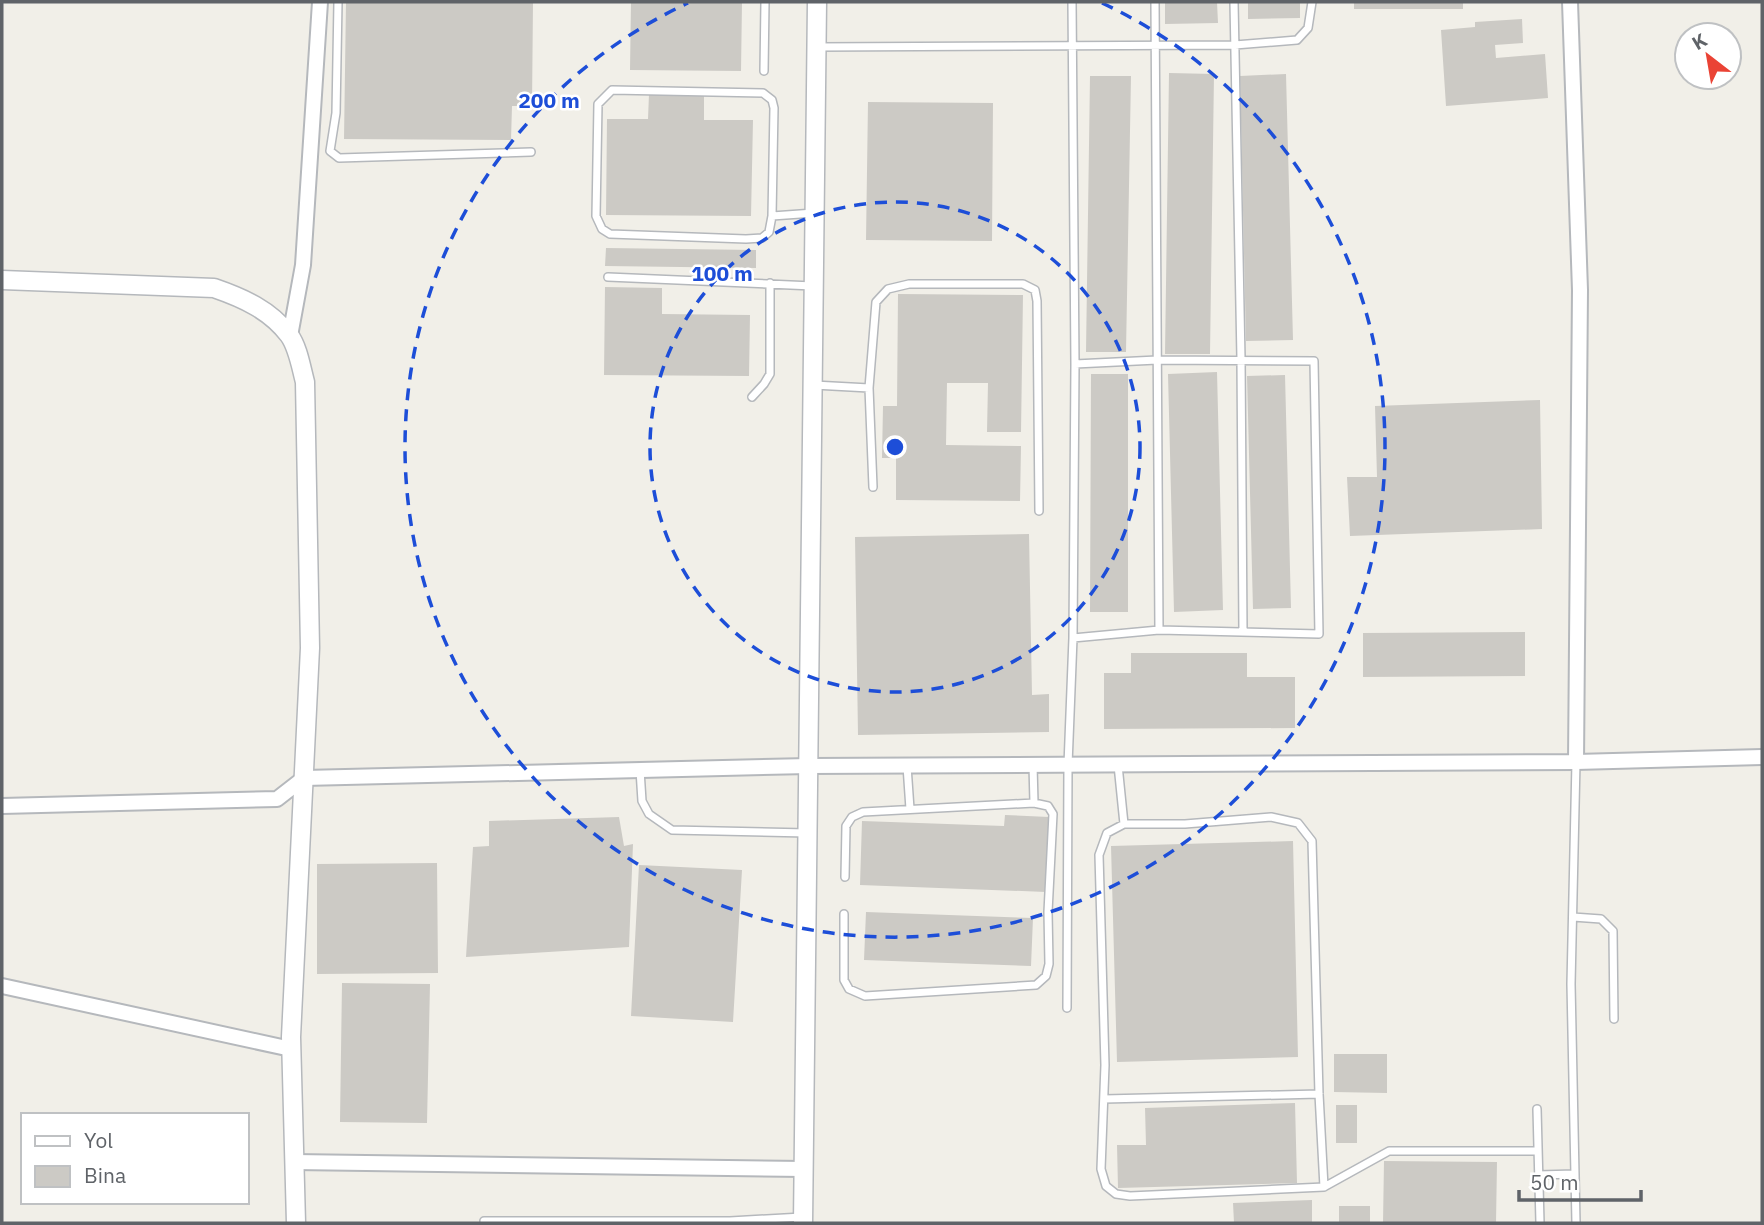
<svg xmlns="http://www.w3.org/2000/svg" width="1764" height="1225" viewBox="0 0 1764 1225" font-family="'IBM Plex Sans',sans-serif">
<rect width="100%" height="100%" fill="#f1efe8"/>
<path fill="#cccac5" d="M346,2H533L532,106H512L511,140L344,139Z
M631,2H742L741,71L630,70Z
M1165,2H1217L1218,23L1165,24Z
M1248,2H1300V18L1248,19Z
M1354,2H1463V9H1354Z
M1522,19L1523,43L1495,45L1496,58L1545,54L1548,98L1446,106L1441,30L1475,27V22Z
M1169,73L1214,74L1210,354H1165Z
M1286,74L1293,340L1246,341L1240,76Z
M1090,76H1131L1126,352H1086Z
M649,94L704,95V120H753L751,216L606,215L607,119H648Z
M868,102L993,103L992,241L866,240Z
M606,248L756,250V268L605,266Z
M605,287L662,288V314L750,315L749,376L604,375Z
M898,294L1023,295L1021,432H987L988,383H947L946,445L1021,446L1020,501L896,500V458H882L883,406H897Z
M1217,372L1223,610L1174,612L1168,374Z
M1091,374H1128V612H1090Z
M1285,375L1291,608L1253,609L1247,376Z
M1540,400L1542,529L1350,536L1347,477H1377L1375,406Z
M1029,534L1032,695L1049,694V732L858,735L855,537Z
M1525,632V676L1363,677V633Z
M1131,653H1247V677H1295V728L1104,729V673H1131Z
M1005,815L1049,817L1046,892L860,885L862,821L1004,826Z
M619,817L624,846L633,844L629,947L466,957L473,847L489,846V821Z
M1293,841L1298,1057L1117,1062L1111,846Z
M437,863L438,973L317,974V864Z
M639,865L742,870L733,1022L631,1016Z
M866,912L1033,918L1031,966L864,960Z
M342,983L430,984L427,1123L340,1122Z
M1334,1054H1387V1093L1334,1092Z
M1295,1103L1297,1183L1118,1188L1117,1145H1146L1145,1108Z
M1336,1105H1357V1143H1336Z
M1384,1161L1497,1162L1496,1223H1383Z
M1312,1200V1223H1234L1233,1203Z
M1339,1206H1370V1223H1339Z"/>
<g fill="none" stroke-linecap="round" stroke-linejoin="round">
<g stroke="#b5b8bc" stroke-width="10">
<path id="service" d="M338,2L336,113L330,151L339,158L531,152
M1155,2L1159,630
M1234,2L1241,359L1243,632
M818,47L1235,45L1297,40L1308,28L1312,2
M764,71L765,2
M772,216L774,108L772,100L763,93L612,90L598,104L596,216L602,229L610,234L746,239L762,238L769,232L772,216L814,213
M608,277L813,286
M814,385L869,388
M752,397L764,384L770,374V283
M873,487L869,388L876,302L888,289L909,284H1023L1035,290L1037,301L1039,511
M1073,638L1159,630L1319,634L1314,361L1157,360L1075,364
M1033,765L1034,803
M1118,765L1124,824L1107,833L1099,855L1105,1065L1101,1169L1106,1186L1116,1194L1130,1196L1324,1187L1389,1151H1537
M907,766L910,809
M640,770L642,801L649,814L672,830L807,833
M1124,824H1185L1271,817L1298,823L1312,841L1319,1094L1324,1187
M844,914V980L849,989L865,996L1036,985L1046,976L1049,964L1048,912L1053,814L1048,806L1034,803L863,812L852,817L846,826L845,877
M1573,917L1601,919L1613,931L1614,1019
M1067,1008L1068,765L1073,638L1075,364L1072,2
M1104,1099L1319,1094
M1537,1109L1540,1223
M1538,1175L1575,1174
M484,1221H730L802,1217
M1576,1223L1571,984L1576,762"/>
</g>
<g stroke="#b5b8bc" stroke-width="18">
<path id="minor" d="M1570,2L1580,290L1576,762
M290,336L303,265L320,2
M2,806L277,799L304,778L809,766L1576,762L1762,757
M2,986L291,1049
M294,1162L804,1169"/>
</g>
<g stroke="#b5b8bc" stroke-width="21">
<path id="tertiary" d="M2,280L214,288C243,298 270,310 289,335C298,347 301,367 305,382L310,648L291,1037L296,1223
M803,1223L817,2"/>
</g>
<use href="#service" stroke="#fff" stroke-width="7"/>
<use href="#minor" stroke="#fff" stroke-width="14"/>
<use href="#tertiary" stroke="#fff" stroke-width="18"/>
</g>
<g fill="none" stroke="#1d4ed8" stroke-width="3.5" stroke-dasharray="12 9">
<circle cx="895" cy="447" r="245"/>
<path d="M1102 3A490 490 0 1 1 688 3"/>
</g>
<circle cx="895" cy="447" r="10" fill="#1d4ed8" stroke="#fff" stroke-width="3.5"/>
<g font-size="21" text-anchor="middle" font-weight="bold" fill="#1d4ed8" stroke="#fff" stroke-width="5" stroke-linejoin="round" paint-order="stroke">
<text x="549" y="108">200 m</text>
<text x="722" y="281">100 m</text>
</g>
<rect width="1764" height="1225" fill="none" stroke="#5f6368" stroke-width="7"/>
<rect x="21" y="1113" width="228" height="91" fill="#ffffff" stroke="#bfc1c3" stroke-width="2"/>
<rect x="35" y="1136" width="35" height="10" fill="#ffffff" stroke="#bfc1c3" stroke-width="2"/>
<text x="84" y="1148" font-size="21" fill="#5f6368">Yol</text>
<rect x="35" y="1166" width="35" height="21" fill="#cccac5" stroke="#bfc1c3" stroke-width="2"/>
<text x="84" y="1183" font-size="21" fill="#5f6368">Bina</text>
<g transform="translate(1708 56) rotate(329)"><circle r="33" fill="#ffffff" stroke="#bfc1c3" stroke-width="2"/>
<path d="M0-5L12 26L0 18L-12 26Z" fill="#ea4335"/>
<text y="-10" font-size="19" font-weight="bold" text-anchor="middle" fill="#5f6368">K</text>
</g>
<path d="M1519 1190v10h122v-10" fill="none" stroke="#5f6368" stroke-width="3.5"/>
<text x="1530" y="1190" font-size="21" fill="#5f6368" stroke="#ffffff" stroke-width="5" paint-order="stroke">50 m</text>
</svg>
